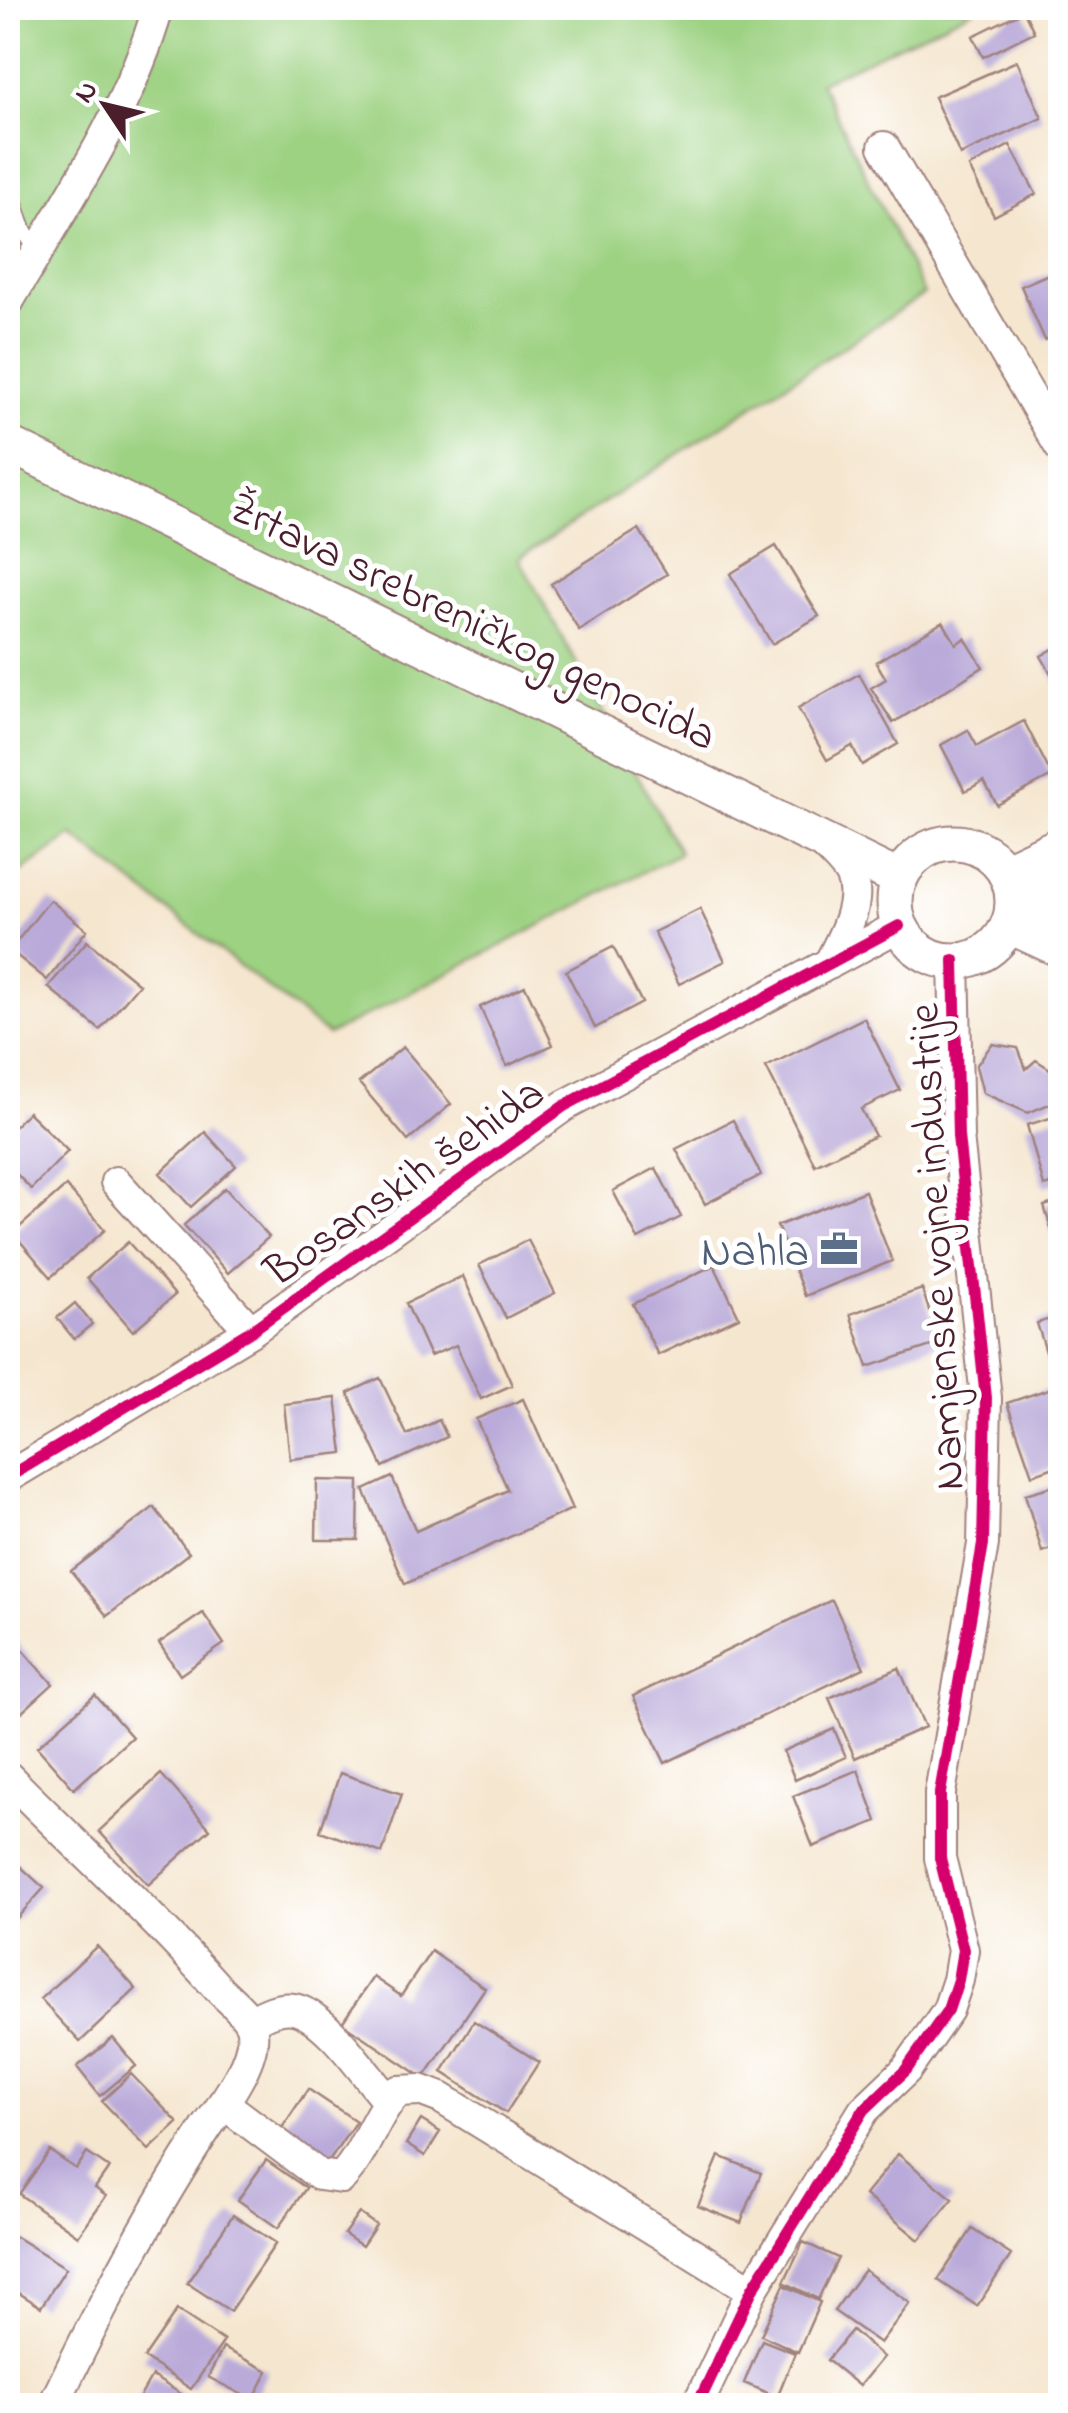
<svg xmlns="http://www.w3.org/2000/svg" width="1068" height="2413" viewBox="0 0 1068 2413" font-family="'Indie Flower',sans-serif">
<rect width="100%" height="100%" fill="#fff"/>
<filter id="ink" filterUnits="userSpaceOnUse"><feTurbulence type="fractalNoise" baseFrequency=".01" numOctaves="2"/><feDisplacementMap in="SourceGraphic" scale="20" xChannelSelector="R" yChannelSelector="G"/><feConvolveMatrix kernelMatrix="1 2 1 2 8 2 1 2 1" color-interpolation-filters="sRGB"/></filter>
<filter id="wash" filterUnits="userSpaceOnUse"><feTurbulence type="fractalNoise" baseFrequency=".0048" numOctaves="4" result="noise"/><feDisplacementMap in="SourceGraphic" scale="40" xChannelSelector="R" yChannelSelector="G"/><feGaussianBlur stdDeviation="2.25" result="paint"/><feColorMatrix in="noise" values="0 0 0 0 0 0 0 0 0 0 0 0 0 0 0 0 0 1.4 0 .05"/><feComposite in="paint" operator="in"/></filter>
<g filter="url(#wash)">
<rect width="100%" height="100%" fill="#f5e6cf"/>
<path fill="#9dd282" stroke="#747856" stroke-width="2.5" d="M8,8H977L820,82L924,294L519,558L680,853L328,1035L72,835L8,882Z"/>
<g id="blocks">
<path fill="#baaad9" d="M1024,11L1034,32L983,57L973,36Z
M1017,61L1042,118L960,155L934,97Z
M1010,145L1036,194L994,216L969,167Z
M1060,269V333L1045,340L1021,286Z
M639,529L667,574L579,630L551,584Z
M776,546L819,616L772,644L730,574Z
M943,622L956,644L965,638L983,667L893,723L871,688L886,679L876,662Z
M1060,645V689L1041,656Z
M859,674L898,744L862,765L852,746L827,760L798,708Z
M1024,721L1052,776L997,805L984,781L965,791L941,745L968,730L977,746Z
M50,900L87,930L47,980L10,950Z
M700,909L725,961L679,984L654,932Z
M87,941L139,984L100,1030L48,987Z
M613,947L642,1003L595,1028L566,971Z
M525,986L553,1045L507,1066L480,1007Z
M864,1018L900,1090L861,1109L875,1136L815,1165L766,1067Z
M992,1044L1018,1048L1026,1069L1036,1060L1053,1071L1060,1051V1089L1054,1102L1028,1113L983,1093L976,1066Z
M403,1047L451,1104L408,1141L359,1083Z
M28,1112L68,1151L31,1189L8,1165V1133Z
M1060,1115V1182L1044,1186L1027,1125Z
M733,1120L761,1175L705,1204L676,1149Z
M205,1132L236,1166L191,1207L160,1173Z
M656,1168L681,1217L638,1239L613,1191Z
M66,1186L105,1230L51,1277L13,1233Z
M225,1188L269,1237L228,1273L184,1225Z
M865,1191L892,1261L805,1296L777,1226Z
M1060,1201V1257L1044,1206Z
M528,1240L555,1293L506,1318L479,1265Z
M128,1242L175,1295L133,1331L87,1278Z
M714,1265L739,1317L658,1355L633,1304Z
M463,1276L512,1385L481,1399L456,1345L430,1356L406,1303Z
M922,1289L940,1343L868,1367L850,1314Z
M75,1303L92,1324L74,1339L57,1318Z
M1060,1316V1379L1055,1381L1037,1323Z
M380,1378L407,1435L439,1420L447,1437L383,1467L348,1393Z
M1060,1385V1465L1032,1475L1007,1403Z
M336,1398L343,1453L290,1459L284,1404Z
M523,1399L572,1509L405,1584L364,1490L392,1477L416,1531L508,1490L476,1419Z
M317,1480L359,1481L358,1540H316Z
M1060,1484V1546L1042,1552L1025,1494Z
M154,1507L189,1553L107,1616L71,1571Z
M832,1600L864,1668L665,1763L633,1696Z
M203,1613L224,1644L180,1675L159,1643Z
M8,1633L53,1684L8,1725Z
M899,1668L925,1727L855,1758L829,1698Z
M95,1695L132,1737L74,1789L37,1747Z
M834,1729L846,1757L795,1780L783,1751Z
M858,1770L877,1821L813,1847L793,1796Z
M340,1773L402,1794L382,1853L320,1831Z
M161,1774L210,1829L148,1885L99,1831Z
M8,1855L44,1888L8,1928Z
M97,1946L136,1989L80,2042L40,1999Z
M431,1951L485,1988L424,2078L342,2023L373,1977L401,1996Z
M474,2021L539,2062L506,2113L442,2072Z
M113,2038L136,2066L100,2096L77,2067Z
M131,2074L178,2123L149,2150L102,2101Z
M308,2089L356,2121L324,2169L276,2137Z
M421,2120L440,2132L425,2156L406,2144Z
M50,2151L76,2169L87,2153L109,2168L95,2188L106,2196L78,2236L19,2194Z
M898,2154L953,2199L919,2240L865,2195Z
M719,2156L761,2173L741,2223L698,2206Z
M266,2160L306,2188L278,2228L238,2200Z
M359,2213L376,2225L362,2246L344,2234Z
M233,2215L276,2243L230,2311L187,2283Z
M972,2229L1011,2255L977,2306L938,2280Z
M8,2232L66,2268L41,2307L8,2286Z
M803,2242L838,2258L818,2299L784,2282Z
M864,2270L910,2303L880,2343L834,2311Z
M784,2285L820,2302L798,2352L761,2335Z
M177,2310L224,2341L191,2389L144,2358Z
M852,2330L883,2357L859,2386L827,2360Z
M762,2340L795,2353L777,2397L744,2383Z
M223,2348L268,2371L253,2400L208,2377Z
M152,2376L186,2397L181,2406L136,2404Z"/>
</g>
</g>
<g filter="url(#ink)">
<use href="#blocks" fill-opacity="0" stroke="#a0827d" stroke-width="2.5"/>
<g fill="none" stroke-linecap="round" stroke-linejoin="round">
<g stroke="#a0827d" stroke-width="19">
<path id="service" d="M8,184L24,231L38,250"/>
</g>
<g stroke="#a0827d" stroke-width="34">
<path id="minor" d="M884,147L1060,447
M8,302C63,207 128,114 158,8
M1058,843C1032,879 1028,904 1060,938
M824,844C832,853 844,863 850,874C864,901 841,941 829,964
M1003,869L1058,843
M116,1182L251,1331
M8,1477L251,1331L564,1106L899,926
M8,1777C77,1847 151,1913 216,1986C227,1998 246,2012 251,2026C260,2055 223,2104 207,2127C148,2216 99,2310 53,2406
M250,2022C263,2015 278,2006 294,2009C327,2016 365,2075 388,2101
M223,2103L319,2175L341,2178C366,2153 373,2116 398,2091L420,2090L441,2098L752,2290
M697,2406L752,2290L864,2110L906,2070L948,2010L958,1980L963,1950L940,1858V1793L983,1544L986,1398L958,1136L954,960"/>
</g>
<g stroke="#a0827d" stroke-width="39">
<path id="tertiary" d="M8,444L900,879
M895 902a59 59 0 1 1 118 0a59 59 0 1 1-118 0Z
M1008,925L1060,949"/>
</g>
<use href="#service" stroke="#fff" stroke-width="15"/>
<use href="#minor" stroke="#fff" stroke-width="30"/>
<use href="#tertiary" stroke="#fff" stroke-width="35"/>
<g stroke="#fff" stroke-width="19">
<path id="cycleway" d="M8,1477L251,1331L564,1106L899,926
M697,2406L752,2290L864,2110L906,2070L948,2010L958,1980L963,1950L940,1858V1793L983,1544L986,1398L958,1136L954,960"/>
</g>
<use href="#cycleway" stroke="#d6006c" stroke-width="12"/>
</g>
</g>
<defs>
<g id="office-bare" transform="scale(3)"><path d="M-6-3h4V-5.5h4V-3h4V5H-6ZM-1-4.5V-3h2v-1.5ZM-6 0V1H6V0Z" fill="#5c6f8a" stroke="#fff" stroke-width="2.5" paint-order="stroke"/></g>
</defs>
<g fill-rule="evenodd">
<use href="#office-bare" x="839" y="1249"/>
</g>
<g text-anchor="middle" stroke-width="10" stroke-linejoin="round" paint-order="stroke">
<g font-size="45" fill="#4a1f2b" stroke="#fff">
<text transform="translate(474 619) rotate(26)" y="16">Žrtava srebreničkog genocida</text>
<text transform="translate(403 1180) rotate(-35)" y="16">Bosanskih šehida</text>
<text transform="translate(934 1247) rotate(-93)" y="16">Namjenske vojne industrije</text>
</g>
<g font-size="45" fill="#4e5e75" stroke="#fff" text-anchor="end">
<text x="809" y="1265">Nahla</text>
</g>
</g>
<rect width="1068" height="2413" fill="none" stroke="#fff" stroke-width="40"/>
<g transform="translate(105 105) rotate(305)" stroke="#ffffff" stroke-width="8" paint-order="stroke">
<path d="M0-8L18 38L0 25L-18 38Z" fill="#4a1f2b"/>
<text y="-15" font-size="28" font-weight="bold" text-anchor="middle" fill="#4a1f2b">N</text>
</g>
</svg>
